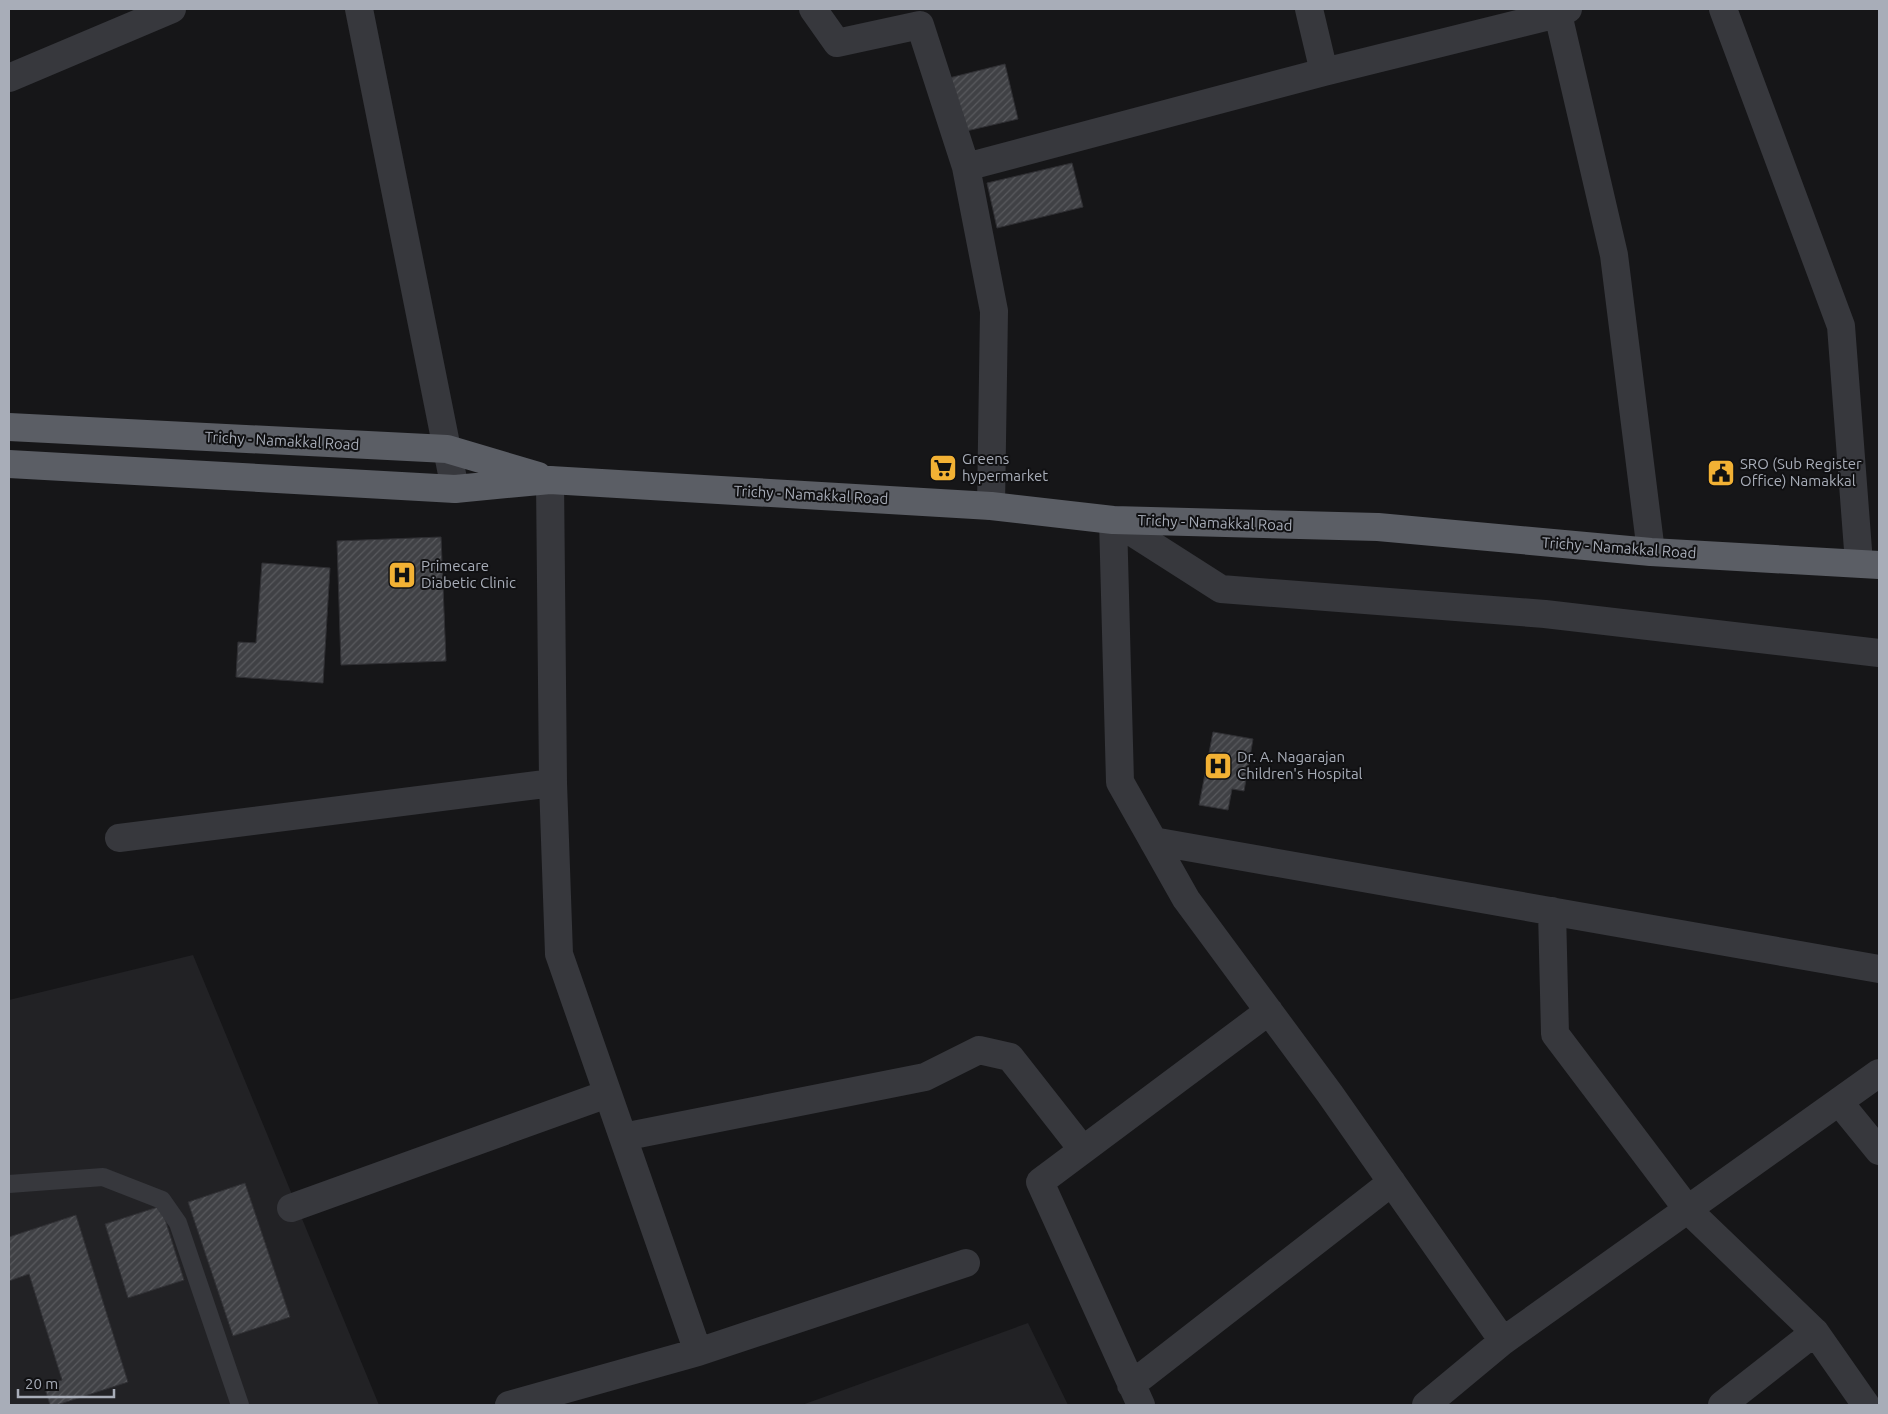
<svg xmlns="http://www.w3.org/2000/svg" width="1888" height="1414" viewBox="0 0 1888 1414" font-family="Ubuntu,sans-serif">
<defs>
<pattern id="building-hatch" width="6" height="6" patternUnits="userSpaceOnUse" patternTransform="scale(1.25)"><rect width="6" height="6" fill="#404145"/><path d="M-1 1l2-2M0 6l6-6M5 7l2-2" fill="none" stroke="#595a5e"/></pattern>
</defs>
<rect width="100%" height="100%" fill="#161618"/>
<path fill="#222225" d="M193,955L379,1405H9V1000Z
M1028,1323L1068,1405H802Z"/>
<path fill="url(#building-hatch)" stroke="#303034" d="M1005,64L1018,119L962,132L949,78Z
M1072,163L1083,207L997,228L987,183Z
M441,537L446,661L341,665L337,541Z
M262,563L330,568L323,683L236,677L238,642L256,643Z
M1213,732L1253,739L1244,791L1232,789L1228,810L1199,805Z
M245,1183L290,1317L233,1336L188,1202Z
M161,1206L184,1280L128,1298L105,1224Z
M76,1215L128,1382L57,1405H50L44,1386L62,1380L29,1274L9,1281V1237Z"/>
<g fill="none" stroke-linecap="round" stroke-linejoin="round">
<path stroke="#37383d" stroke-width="18" d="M9,1184L103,1177L162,1200L178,1223L240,1405"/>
<path stroke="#37383d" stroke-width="28" d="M359,9L455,489
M813,9L837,43L920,25L966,167L994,311L991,506
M1309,9L1324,72
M1723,9L1841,326L1859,563
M1558,14L1614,255L1651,552
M9,78L172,9
M966,167L1324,72L1558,14L1568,9
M550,480L553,783L559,954L698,1352
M1113,520L1120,782L1186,899L1330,1094L1503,1341
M1113,520L1221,589L1545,614L1879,653
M119,838L553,783
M1153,841L1879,969
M1552,911L1555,1034L1688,1210L1815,1332L1866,1405
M1839,1102L1879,1151
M623,1137L925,1077L979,1050L1010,1057L1083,1150
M291,1208L607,1094
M1131,1385L1392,1182
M509,1405L698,1352L966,1263
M1141,1405L1040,1182L1269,1011
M1426,1405L1503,1341L1879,1073
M1722,1405L1815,1332"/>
<path stroke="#5b5e65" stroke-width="28" d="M9,427L447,449L538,476
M9,464L455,489L550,480L991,506L1113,520L1378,527L1651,552L1879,565"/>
</g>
<defs>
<g id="supermarket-square" transform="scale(1.4375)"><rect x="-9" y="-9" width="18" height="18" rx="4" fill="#f2b134" stroke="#111113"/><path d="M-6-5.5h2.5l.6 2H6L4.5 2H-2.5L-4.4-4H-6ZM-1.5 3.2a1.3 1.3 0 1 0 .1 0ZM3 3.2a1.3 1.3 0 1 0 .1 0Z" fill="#111"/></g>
<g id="civic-square" transform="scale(1.4375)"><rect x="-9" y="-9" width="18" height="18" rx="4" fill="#f2b134" stroke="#111113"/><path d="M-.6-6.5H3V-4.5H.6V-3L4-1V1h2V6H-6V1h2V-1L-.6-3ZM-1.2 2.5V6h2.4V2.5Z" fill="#111"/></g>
<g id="hospital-square" transform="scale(1.4375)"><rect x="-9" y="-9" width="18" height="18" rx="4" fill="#f2b134" stroke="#111113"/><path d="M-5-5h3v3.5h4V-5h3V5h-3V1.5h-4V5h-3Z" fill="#111"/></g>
</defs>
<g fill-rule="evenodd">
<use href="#supermarket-square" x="943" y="468"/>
<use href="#civic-square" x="1721" y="473"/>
<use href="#hospital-square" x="402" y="575"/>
<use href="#hospital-square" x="1218" y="766"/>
</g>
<g text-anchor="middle" stroke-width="4" stroke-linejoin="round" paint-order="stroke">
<g font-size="15" fill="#a8adb8" stroke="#111113">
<text transform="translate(282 441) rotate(3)" y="5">Trichy - Namakkal Road</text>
<text transform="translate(811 495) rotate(3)" y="5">Trichy - Namakkal Road</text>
<text transform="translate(1215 523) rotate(2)" y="5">Trichy - Namakkal Road</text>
<text transform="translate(1619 548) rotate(4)" y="5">Trichy - Namakkal Road</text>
</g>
<g font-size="15" fill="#a8adb8" stroke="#111113" text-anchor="start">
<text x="962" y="464">Greens<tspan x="962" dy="17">hypermarket</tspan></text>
<text x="1740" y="469">SRO (Sub Register<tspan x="1740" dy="17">Office) Namakkal</tspan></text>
<text x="421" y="571">Primecare<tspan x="421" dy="17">Diabetic Clinic</tspan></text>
<text x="1237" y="762">Dr. A. Nagarajan<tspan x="1237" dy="17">Children's Hospital</tspan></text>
</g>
</g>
<rect width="1888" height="1414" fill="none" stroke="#a8adb8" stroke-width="20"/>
<path d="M18 1389v8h96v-8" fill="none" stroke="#a8adb8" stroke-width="2.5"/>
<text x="25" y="1389" font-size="15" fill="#a8adb8" stroke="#111113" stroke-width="4" paint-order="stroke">20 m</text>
</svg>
